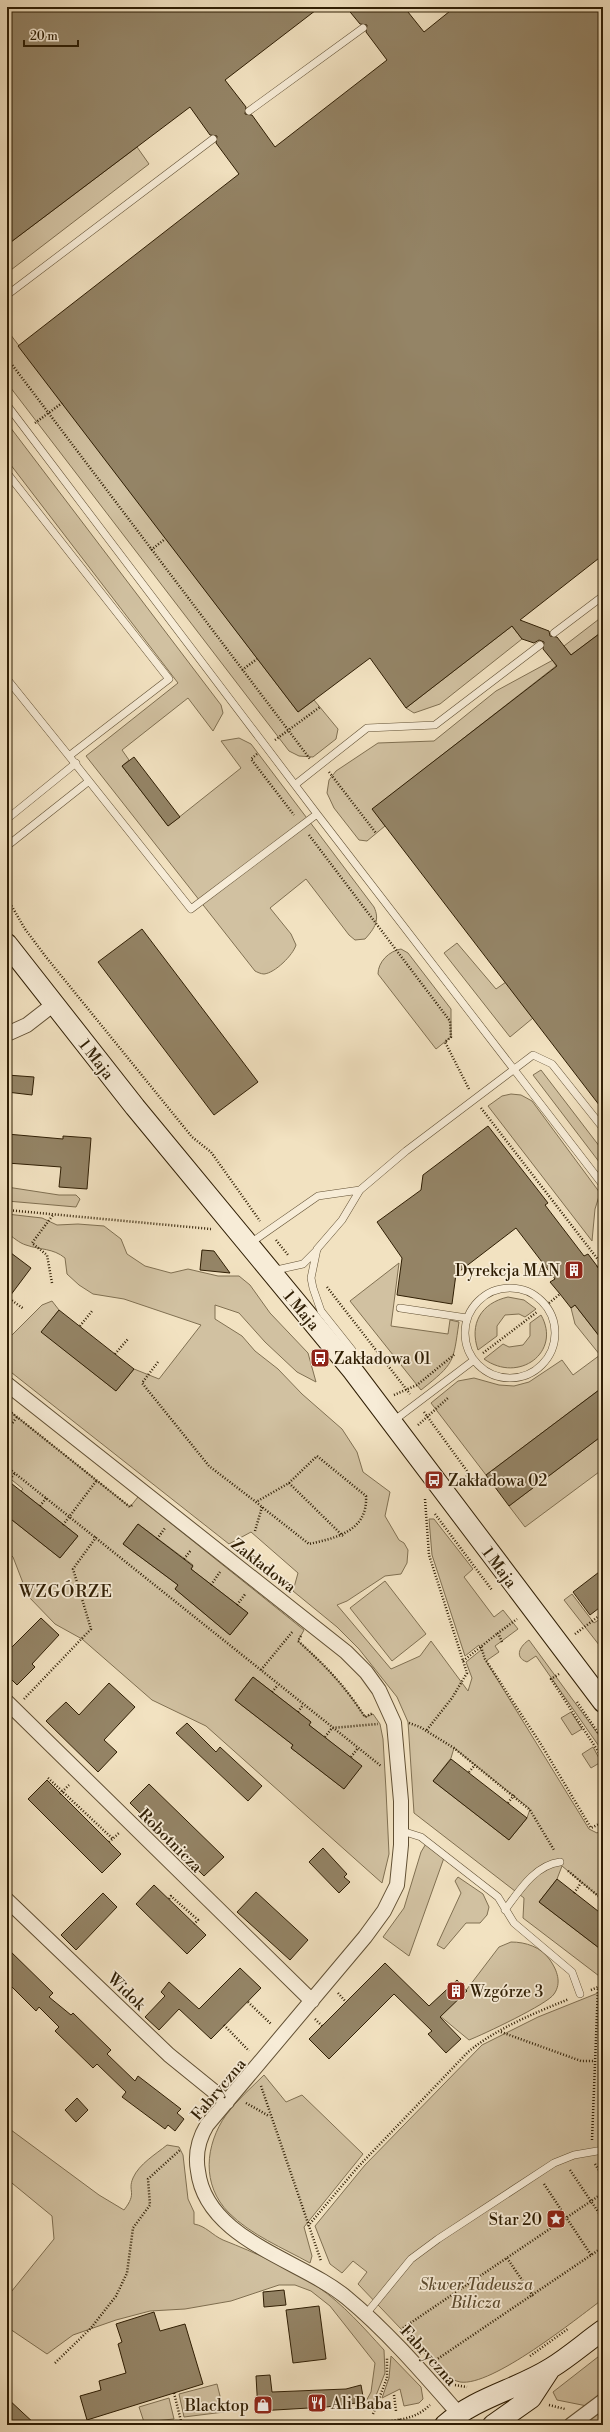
<svg xmlns="http://www.w3.org/2000/svg" width="610" height="2432" viewBox="0 0 610 2432" font-family="'Libre Bodoni',serif">
<rect width="100%" height="100%" fill="#f2e2c1"/>
<filter id="stains"><feTurbulence type="fractalNoise" baseFrequency=".005" numOctaves="4"/><feColorMatrix values="0 0 0 0 .2 0 0 0 0 .09 0 0 0 0 .02 0 0 0 .5 -.17"/></filter>
<radialGradient id="worn" r=".72"><stop offset=".6" stop-color="#630" stop-opacity="0"/><stop offset="1" stop-color="#630" stop-opacity=".3"/></radialGradient>
<path fill="#d1c1a1" stroke="#807052" fill-rule="evenodd" d="M137,147L149,164L7,273V245Z
M7,330L298,712L314,700L338,729L336,739L313,757L299,756L289,751L7,383Z
M7,423L221,705L223,713L213,731L188,698L122,750L129,760L122,766L168,826L241,768L221,741L239,738L251,744L374,907C380,920 375,928 365,939L355,940L349,935L306,879L270,908L291,934L296,945C293,955 275,973 264,974C261,974 257,972 255,971L86,756L178,683L7,460Z
M603,616V631L571,655L564,646Z
M512,626L522,639L440,704L414,713L406,708Z
M553,660L556,666L373,809L385,826L367,841L359,840L334,808L327,793L329,780L336,771L378,743L434,741L496,691Z
M457,943L496,989L506,982L533,1018L510,1037L444,953Z
M401,949L408,953L451,1009V1037L436,1049L378,974C378,962 389,951 401,949Z
M541,1070L603,1151V1167L533,1075Z
M511,1094L521,1095L532,1101L600,1193L595,1209L592,1241L488,1106L502,1096Z
M7,1187L59,1195H76L80,1199L76,1207L7,1201Z
M7,1214L42,1218L57,1225L78,1224L104,1226L121,1239L127,1254L145,1266L171,1273L188,1269L218,1276H239L250,1285L270,1313L308,1353L316,1382L297,1372L265,1342L239,1313L215,1305V1319L242,1336L255,1351L278,1369L302,1394L342,1429L357,1452L363,1472L390,1492L385,1516L399,1540L404,1543L408,1550L407,1563L401,1574L385,1576L347,1601L337,1605L391,1669L420,1656L431,1641L468,1691L472,1678L466,1662L481,1650L479,1645L465,1656L432,1555L429,1519H434L473,1569L464,1577L494,1617L503,1610L518,1629L495,1646L499,1652L486,1661L589,1829L597,1833L603,1829V1900L562,1866L557,1879L539,1902L603,1951V1979L523,1918L524,1898L414,1813L408,1722L397,1697L359,1649L337,1627L293,1591L298,1573L251,1532L229,1544L7,1369V1340L42,1305L52,1301L59,1310L42,1332L116,1391L134,1369L159,1379L201,1325L124,1299L93,1294L79,1285L67,1274L65,1258C53,1248 40,1250 26,1245C19,1243 13,1237 7,1233ZM454,1748L530,1809L527,1818L509,1840L433,1781L451,1758Z
M399,1263L391,1326L448,1334L450,1320L459,1322C453,1363 455,1363 421,1390L350,1301Z
M508,1297L524,1300L536,1309L525,1317L519,1314L505,1315L497,1326V1336L478,1350C469,1324 481,1303 508,1297Z
M575,1305L603,1341V1387L486,1475L431,1403L458,1381L474,1378L499,1385L514,1386L529,1382L562,1360L573,1375L600,1355L575,1324L571,1308Z
M541,1315C562,1352 519,1384 484,1359L503,1344L509,1347L523,1345L530,1336V1323Z
M7,1409L130,1507L138,1497L304,1630L298,1641C325,1665 345,1686 365,1717L373,1714L380,1724L383,1739L386,1790L389,1854L382,1883L206,1726L152,1700L82,1639L55,1624L28,1596L13,1557L7,1551V1516L60,1558L78,1536L21,1491L23,1489L7,1476ZM138,1524L193,1565L191,1569L248,1613L230,1635L175,1589L178,1585L123,1544ZM253,1677L311,1722L309,1725L361,1766L344,1789L291,1748L293,1745L235,1700Z
M603,1435V1469L525,1527L509,1506Z
M385,1581L426,1634L392,1661L350,1608Z
M572,1594L594,1623L603,1617V1650L564,1600Z
M529,1640L603,1741V1752L536,1656L527,1662C513,1657 521,1645 529,1640Z
M571,1712L582,1729L572,1735L561,1718Z
M593,1747L601,1762L591,1768L582,1754Z
M427,1842L445,1855L409,1956L383,1937L404,1908L421,1852Z
M458,1877L483,1894L489,1907L487,1915L480,1923H466L444,1949L437,1945L461,1893L455,1881Z
M511,1942C526,1942 541,1947 550,1960C557,1970 562,1983 554,1994C548,2004 482,2035 469,2040L440,2016L464,1993L499,1947Z
M603,1991V2299C576,2319 492,2387 460,2382C455,2381 450,2378 446,2376L358,2284L367,2272L353,2261L342,2273L330,2264L315,2226L365,2165L482,2045L538,2017Z
M264,2075L286,2102L302,2095L363,2154L304,2227L312,2256L310,2263C283,2248 251,2235 229,2213C201,2185 205,2145 226,2115C237,2100 251,2088 264,2075Z
M7,2127L99,2195L124,2210C138,2192 127,2192 133,2178C139,2164 156,2154 167,2145L179,2147L183,2155L188,2199L194,2212V2224C206,2226 212,2235 223,2240C256,2253 289,2268 318,2287C343,2304 364,2328 384,2350L385,2373L371,2408L366,2409L365,2403L371,2392L375,2363L330,2306L311,2291L295,2285H279L231,2301L185,2309L150,2311L116,2320L73,2335L47,2354L7,2327V2297L54,2239L52,2216L7,2179Z
M603,2353V2425H563L587,2406L557,2400L553,2392Z
M391,2356L421,2387L423,2399L419,2403L404,2406L400,2389L382,2398L389,2378Z
M217,2384L224,2412L184,2417L179,2394Z
M169,2398L174,2419L144,2422L139,2407Z"/>
<g fill="none" stroke-linecap="round" stroke-linejoin="round">
<path stroke="#7c6b4f" stroke-width="5.5" d="M588,2423L589,2425
M600,2425L603,2424"/>
</g>
<path fill="#948466" stroke="#2f1e04" d="M7,7H320L225,80L246,107L245,114L252,115L275,147L387,60L366,32L367,25L360,24L346,7H404L424,32L455,7H603V555L520,620L549,631L550,636L557,637L571,655L603,631V1110L372,809L557,666L543,649L544,642L539,640L534,643L522,639L512,626L406,708L370,658L298,712L18,346L239,174L216,143L217,136L210,135L190,107L7,245Z
M134,757L180,817L168,826L122,766Z
M142,929L258,1082L214,1115L98,962Z
M7,1075L34,1077L32,1095L7,1092Z
M488,1126L548,1203L545,1205L584,1256L588,1254L603,1274V1341L575,1305L571,1308L560,1294L550,1282L555,1279L516,1228L456,1274L452,1304L397,1295L402,1258L377,1222L421,1190L423,1175Z
M7,1134L63,1139V1136L91,1138L87,1189L59,1187L61,1167L7,1163Z
M7,1250L31,1268L7,1300Z
M202,1250L214,1251L230,1273L200,1270Z
M59,1310L134,1369L116,1391L41,1332Z
M603,1387V1435L509,1506L486,1475Z
M7,1480L78,1536L60,1558L7,1516Z
M138,1524L193,1566L191,1569L248,1613L230,1635L175,1589L178,1585L123,1544Z
M603,1569V1605L590,1615L573,1592Z
M41,1618L59,1635L32,1664L35,1667L17,1685L7,1675V1652Z
M253,1677L311,1722L309,1725L362,1766L344,1789L291,1748L293,1745L235,1700Z
M109,1683L135,1707L104,1740L117,1752L98,1772L46,1721L66,1702L79,1715Z
M187,1723L216,1752L220,1747L262,1786L248,1801L176,1733Z
M451,1759L527,1818L509,1840L433,1781Z
M47,1780L121,1854L102,1873L28,1799Z
M149,1784L224,1857L204,1876L130,1803Z
M323,1848L347,1874L344,1877L350,1882L339,1893L309,1862Z
M557,1879L603,1915V1951L539,1902Z
M154,1885L206,1935L187,1954L136,1904Z
M256,1892L308,1940L290,1960L237,1912Z
M103,1893L117,1907L76,1950L61,1935Z
M7,1948L53,1993L49,1997L71,2015L73,2013L111,2050L107,2054L135,2081L138,2076L181,2109L177,2113L184,2119L175,2131L168,2125L165,2129L122,2097L126,2092L97,2064L93,2068L55,2031L59,2027L39,2007L36,2011L7,1982Z
M385,1963L429,2006L457,1980L467,1991L440,2017L461,2039L446,2053L428,2034L432,2031L394,1994L329,2059L309,2039Z
M240,1968L261,1988L211,2039L179,2009L159,2030L145,2017L165,1996L161,1992L169,1982L199,2009Z
M77,2098L88,2110L76,2122L65,2110Z
M284,2290L286,2305L264,2307L263,2292Z
M319,2306L326,2359L293,2363L286,2310Z
M154,2312L160,2331L185,2324L203,2384L87,2420L80,2396L101,2390L99,2381L126,2373L118,2344L122,2342L116,2324Z
M270,2375L272,2392L346,2389L361,2385L364,2402L326,2407L258,2411L256,2376Z
M7,2398L22,2412L36,2425H7Z"/>
<g fill="none" stroke-linecap="round" stroke-linejoin="round">
<g stroke="#604f33" stroke-width="8">
<path id="lane" d="M249,111L363,28
M7,295L213,139
M7,405L317,814L603,1185
M7,473L169,679L69,756L191,909L317,814
M554,633L603,596
M7,679L69,756
M296,784L367,728L435,725L540,645
M7,819L76,763
M7,846L89,781
M249,1244L318,1196L360,1190
M272,1271L303,1264L317,1250
M465 1333a45 45 0 1 1 90 0a45 45 0 1 1-90 0Z
M400,1308L467,1318
M352,1363V1350L321,1311L313,1288L311,1278L317,1249L342,1220L360,1190L406,1151L533,1055L552,1064L603,1128
M392,1422L474,1360
M402,1831L421,1837L498,1897L514,1923L572,1972L580,1994
M505,1910C519,1891 535,1865 560,1862
M366,2314L411,2259L438,2239L554,2163L574,2155L603,2150"/>
</g>
<g stroke="#604f33" stroke-width="16">
<path id="street" d="M7,1034L27,1025L54,1004
M7,1384L346,1652L366,1672L379,1690L394,1723L401,1801V1845L397,1885L384,1911L365,1937L207,2125C198,2140 195,2155 198,2171C206,2240 302,2260 347,2298C388,2332 423,2373 458,2413
M7,1702L312,2001
M7,1900L169,2055L227,2102
M571,2425L603,2401"/>
</g>
<g stroke="#2f1e04" stroke-width="22">
<path id="secondary" d="M7,944L135,1107L353,1371L603,1702
M445,2425C476,2397 516,2390 551,2368C569,2357 586,2342 603,2330
M493,2425L531,2398L550,2369"/>
</g>
<path stroke="#2f1e04" stroke-width="2.5" stroke-dasharray="1 2" stroke-linecap="butt" d="M7,358L310,759
M35,423L62,403
M151,550L165,539
M242,670L257,659
M275,740L320,707
M257,754L251,759L294,815
M329,772L376,833
M309,835L450,1021L451,1037L445,1042L469,1089
M7,898L25,929L46,957L192,1137L211,1152L260,1221
M481,1108L603,1266
M7,1210L211,1229
M276,1240L288,1255
M597,1267L603,1263
M52,1283L47,1255L32,1243L53,1215
M327,1287L410,1394
M7,1297L24,1309
M549,1303L560,1294
M80,1326L92,1311
M483,1353L537,1312
M115,1354L128,1339
M158,1362L142,1383L209,1466L256,1502L262,1507L309,1544C336,1538 368,1531 366,1496L317,1456L289,1483L256,1502
M394,1395L417,1385L455,1354
M7,1409L130,1507L133,1504
M424,1412L467,1471V1476L461,1483
M418,1425L448,1398
M7,1430L17,1417
M7,1467L381,1766
M10,1479L15,1473
M289,1483L343,1536
M425,1499L429,1555L467,1673L452,1698L426,1731
M40,1506L47,1497
M435,1514L492,1590
M63,1525L97,1480
M255,1531L262,1507
M157,1539L165,1528
M184,1559L191,1550
M211,1585L220,1572
M237,1605L246,1593
M575,1634L603,1613
M301,1636L298,1641C325,1665 345,1686 365,1717L373,1713
M502,1642L498,1633L517,1619
M481,1647L485,1659L542,1746L591,1828L603,1822
M463,1661L498,1633
M261,1670L293,1631
M559,1674L551,1679L603,1759
M272,1692L278,1685
M24,1699L91,1629L73,1569L97,1536
M577,1702L603,1740
M298,1712L303,1705
M409,1723L420,1727L454,1748L530,1810L554,1850
M325,1737L332,1728L378,1724
M351,1757L358,1748
M469,1772L475,1765
M48,1778L113,1839
M60,1794L69,1785
M508,1803L514,1795
M109,1842L119,1833
M568,1871L603,1900
M574,1893L581,1883
M169,1899L171,1896L198,1920L194,1924
M591,1990L603,1985
M338,1993L346,2002
M248,2002L271,2024
M315,2019L322,2026
M224,2025L249,2051
M501,2032L581,2061H594
M261,2086L321,2261
M599,2102H603
M246,2103L269,2116
M592,2140L598,1987
M595,2164L603,2177
M570,2170L603,2219
M544,2184L591,2255
M308,2226L357,2168L468,2052C497,2028 535,2013 569,1999
M507,2258L533,2296
M403,2328L603,2193
M530,2356L569,2328
M433,2362L603,2247
M55,2363L91,2328L116,2296L127,2273L133,2228L150,2205L148,2179L181,2149
M455,2385L467,2387
M174,2393L182,2425
M394,2395L396,2411
M549,2405L565,2409
M373,2414L387,2378V2358
M374,2425C397,2418 412,2422 430,2405
M396,2425L401,2418"/>
<use href="#lane" stroke="#f7ecd7" stroke-width="7"/>
<use href="#street" stroke="#f7ecd7" stroke-width="14"/>
<use href="#secondary" stroke="#f7ecd7" stroke-width="20"/>
</g>
<defs>
<g id="building-square" transform="scale(1)"><rect x="-9" y="-9" width="18" height="18" rx="4" fill="#8f2418" stroke="#f7ecd7"/><path d="M-4-6H4V6H1V3H-1V6H-4ZM-2.5-4.3h1.7v1.8h-1.7ZM.8-4.3h1.7v1.8H.8ZM-2.5-1h1.7V.8h-1.7ZM.8-1h1.7V.8H.8Z" fill="#fff"/></g>
<g id="bus-square" transform="scale(1)"><rect x="-9" y="-9" width="18" height="18" rx="4" fill="#8f2418" stroke="#f7ecd7"/><path d="M-5-6H5V4H4V6H2V4H-2V6H-4V4H-5ZM-3.5-4V0h7V-4ZM-3.5 1.2v1.5H-2V1.2ZM2 1.2v1.5H3.5V1.2Z" fill="#fff"/></g>
<g id="sight-square" transform="scale(1)"><rect x="-9" y="-9" width="18" height="18" rx="4" fill="#8f2418" stroke="#f7ecd7"/><path d="M0-6L1.8-2.2L6-1.7L2.9 1.2L3.7 5.4L0 3.3L-3.7 5.4L-2.9 1.2L-6-1.7L-1.8-2.2Z" fill="#fff"/></g>
<g id="restaurant-square" transform="scale(1)"><rect x="-9" y="-9" width="18" height="18" rx="4" fill="#8f2418" stroke="#f7ecd7"/><path d="M-5-6h1v4h1v-4h1v4h1v-4h1v5L-1.5 .5V6h-2V.5L-5-1ZM5-6V6H3V1.5H1.5Q1.5-4 5-6Z" fill="#fff"/></g>
<g id="shop-square" transform="scale(1)"><rect x="-9" y="-9" width="18" height="18" rx="4" fill="#8f2418" stroke="#f7ecd7"/><path d="M-5-2.5h2.3a2.7 3.5 0 0 1 5.4 0H5L5.5 6h-11ZM-1.5-2.5h3a1.5 2.3 0 0 0-3 0Z" fill="#fff"/></g>
</defs>
<g fill-rule="evenodd">
<use href="#building-square" x="574" y="1270"/>
<use href="#bus-square" x="320" y="1358"/>
<use href="#bus-square" x="434" y="1480"/>
<use href="#building-square" x="456" y="1991"/>
<use href="#sight-square" x="556" y="2219"/>
<use href="#restaurant-square" x="317" y="2403"/>
<use href="#shop-square" x="263" y="2405"/>
</g>
<g text-anchor="middle" stroke-width="3.5" stroke-linejoin="round" paint-order="stroke">
<g font-size="16" fill="#2f1e04" stroke="#f7ecd7">
<text transform="translate(97 1059) rotate(52)" y="6">1 Maja</text>
<text transform="translate(302 1310) rotate(50)" y="6">1 Maja</text>
<text transform="translate(264 1565) rotate(38)" y="6">Zakładowa</text>
<text transform="translate(500 1567) rotate(53)" y="6">1 Maja</text>
<text transform="translate(171 1840) rotate(45)" y="6">Robotnicza</text>
<text transform="translate(127 1991) rotate(44)" y="6">Widok</text>
<text transform="translate(218 2089) rotate(-50)" y="6">Fabryczna</text>
<text transform="translate(429 2355) rotate(48)" y="6">Fabryczna</text>
</g>
<g font-size="16" fill="#2f1e04" stroke="#f7ecd7" text-anchor="start">
<text x="560" y="1276" text-anchor="end">Dyrekcja MAN</text>
<text x="334" y="1364">Zakładowa 01</text>
<text x="448" y="1486">Zakładowa 02</text>
<text x="470" y="1997">Wzgórze 3</text>
<text x="542" y="2225" text-anchor="end">Star 20</text>
<text x="331" y="2409">Ali Baba</text>
<text x="249" y="2411" text-anchor="end">Blacktop</text>
</g>
<g font-size="16" font-style="italic" fill="#604f33" stroke="#f7ecd7">
<text x="476" y="2290">Skwer Tadeusza<tspan x="476" dy="18">Bilicza</tspan></text>
</g>
<g font-size="17" letter-spacing="1" fill="#2f1e04" stroke="#f7ecd7">
<text x="66" y="1597">WZGÓRZE</text>
</g>
</g>
<rect width="610" height="2432" fill="none" stroke="#f2e2c1" stroke-width="24"/>
<rect x="8" y="8" width="594" height="2416" fill="none" stroke="#2f1e04" stroke-width="2"/>
<rect x="12" y="12" width="586" height="2408" fill="none" stroke="#2f1e04"/>
<path d="M24 40v6h54v-6" fill="none" stroke="#2f1e04" stroke-width="2"/>
<text x="30" y="40" font-size="12" fill="#2f1e04" stroke="#f7ecd7" stroke-width="3" paint-order="stroke">20 m</text>
<rect width="100%" height="100%" filter="url(#stains)"/>
<rect width="100%" height="100%" fill="url(#worn)"/>
</svg>
